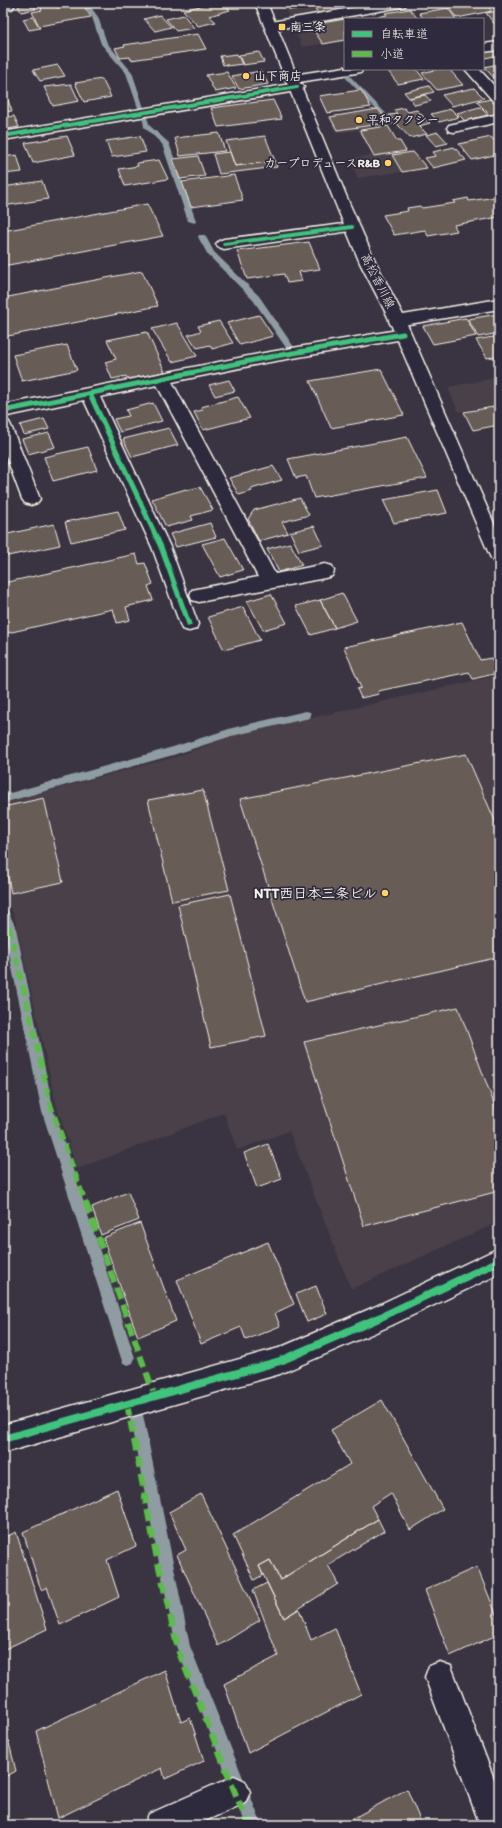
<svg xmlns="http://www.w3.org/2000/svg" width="502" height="1828" viewBox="0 0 502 1828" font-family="Itim,'Klee One',sans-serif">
<rect width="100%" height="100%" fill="#3a3442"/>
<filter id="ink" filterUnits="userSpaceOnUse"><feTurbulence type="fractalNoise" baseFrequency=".025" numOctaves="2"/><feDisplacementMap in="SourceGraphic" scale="8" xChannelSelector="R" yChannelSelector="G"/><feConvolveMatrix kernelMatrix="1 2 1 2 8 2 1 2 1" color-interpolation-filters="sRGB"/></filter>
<g filter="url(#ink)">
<path fill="#484048" d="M282,3H376L377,4L290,19Z
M363,13L367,19H345V40L302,47L293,25Z
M377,109L392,125L336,133L328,116Z
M413,150L429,168L358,178L349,158Z
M499,377V405L458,412L448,387Z
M499,675V1222L351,1289L289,1131L237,1150L224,1113L77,1169L56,1104L15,919L3,890V803L175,757L236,735Z"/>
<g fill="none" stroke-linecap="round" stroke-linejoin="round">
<path fill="#8f9ca2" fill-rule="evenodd" d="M82,3H88L98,17L107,43L132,72L144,108L143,109L138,108L126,73L101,44L92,17Z
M343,73H347L395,123V125H391L343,75Z
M142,115H146L150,126L169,143L196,221L195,223L188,221L162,144L144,127Z
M199,235H205L214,252L259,296L296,350L295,352H289L253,300L208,255L198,237Z
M306,711L310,712L311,715L310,718L232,736L173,755L3,803V795L173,747L232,728Z
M3,907L7,909L16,928L54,1112L135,1358L133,1363L128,1365L123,1363L121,1358L42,1112L3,925Z
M136,1408L141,1410L143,1415L190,1646L262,1825H246L176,1646L129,1415L131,1410Z"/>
</g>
<path fill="#685b57" stroke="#f4f1e8" d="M32,3L36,9L21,12L18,6Z
M82,3L91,17L39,26L32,12L42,10L41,7L55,4L57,8Z
M213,3H223L230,10L209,16L216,22L198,26L183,10Z
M285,3H376L377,4L319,14L313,6L290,10Z
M444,3H484L492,11L457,18Z
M448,8L456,19H424L419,13Z
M410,9L418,19H365L387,15L385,13Z
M499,11V30L486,13Z
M160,15L171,27L155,31L144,19Z
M184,15L194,28L176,31L166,19Z
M33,17L40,28L29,30L23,19Z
M345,19V40L323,44L310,25Z
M198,34L206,49L131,60L130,57L120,58L115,48L125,46L124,45Z
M494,49L499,55L485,58L483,56V52Z
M259,52L264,62L243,65L239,55Z
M237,54L242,64L227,66V64L223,65L220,56Z
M499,64V79L496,80L484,67Z
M58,65L65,76L40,81L33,70Z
M401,69H416L424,79L398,84L388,71Z
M438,69H449L463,85L437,90L422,73Z
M261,71L268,84L239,89L232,76Z
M227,72L236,88L215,92L206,75Z
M102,79L111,97L84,102L75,83Z
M71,84L79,101L53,106L44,87Z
M429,86L434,92L409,98L404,92Z
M474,88L484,98L452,106L442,95Z
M361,90L371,107L327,113L319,96Z
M3,95H6L12,111L3,112Z
M425,95L431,101L415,105L410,98Z
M491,99L499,107V113L490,115L477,102Z
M273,100L282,119L218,127L211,108Z
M480,107L488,115L465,121L457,113Z
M404,108L408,112L417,110L430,123L419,126L427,134L410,138L389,115L397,114L394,110Z
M378,109L389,123L337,130L330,117Z
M451,109L459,117L439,122L431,114Z
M14,116L19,127L3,130V118Z
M388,126L397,141H400L406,151L374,156L360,130Z
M438,132L448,143L436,146L426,135Z
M219,133L225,151L180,156L175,138Z
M67,136L75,155L33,163L25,143Z
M140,136L146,152L112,157L106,141Z
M265,136L275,161L235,166L226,141Z
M491,137L499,146V154L472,160L459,144Z
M454,147L466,160L433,168L425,158L436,156L433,152Z
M230,152L235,166L275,161L277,167L219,174L213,154Z
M413,152L427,168L402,172L392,155Z
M17,155L22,172L3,174V157Z
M198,156L205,176L180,179L173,159Z
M159,160L168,179L125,186L119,169L138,166L137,163Z
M234,175L243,200L191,207L182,182Z
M42,181L48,199L3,206V187Z
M496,197L499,202V217L454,225L457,231L428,236L425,230L394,235L383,215L408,211L407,208L420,206L422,208L455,203L453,201L468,198L469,201Z
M147,204L163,236L3,266V231Z
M309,242L320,269L299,272L302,281L287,283L284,274L247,279L237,251Z
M142,271L158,306L3,337V298Z
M498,314L499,333L478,337L468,319Z
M259,315L273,336L240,345L227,323Z
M466,318L476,336L433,344L423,326Z
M219,321L233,343L212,349L210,345L197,348L188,335L201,331L198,326Z
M177,323L197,356L172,362L152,329Z
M147,332L165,372L128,379L126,376L112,379L105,362L116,359L107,340Z
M499,336V356L487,358L476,340Z
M67,345L77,370L22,381L13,355Z
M381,369L404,415L331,428L310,381Z
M229,380L235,391L215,396L209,385Z
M238,397L250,418L203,430L194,412L203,410L201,407Z
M153,403L162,421L120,432L114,419L129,416L126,410Z
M499,406V425L473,430L464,412Z
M44,419L49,429L24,435L20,425Z
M169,428L178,445L132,457L123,439Z
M49,433L55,447L28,454L22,439Z
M407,437L427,478L314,498L306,476L296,478L288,459Z
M88,447L97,470L53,481L44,457Z
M273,466L282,480L251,489L252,491L239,495L229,478Z
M200,487L213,510L191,516L193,520L166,527L152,499L186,489L187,490Z
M438,490L447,513L394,523L383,500Z
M300,498L309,515L282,522L288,533L259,541L248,519L254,510Z
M118,511L125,530L71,542L65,522Z
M210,523L216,537L176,547L170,534Z
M54,524L60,545L3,557V535Z
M314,526L323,545L299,551L290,532Z
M225,538L243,570L220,577L202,544Z
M290,543L302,565L279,572L267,549Z
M136,554L139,564L145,563L153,584L148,586L153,600L126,607L130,620L117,623L113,609L3,634V583Z
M342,593L357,621L335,628L320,600Z
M271,594L287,623L263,630L247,601Z
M320,600L335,628L311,635L296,606Z
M243,607L260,640L224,650L208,617Z
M462,622L480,660L491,658L498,673L473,679L469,672L378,691L379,694L361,698L357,689L361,688L344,647Z
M466,754L499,830V957L305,1002L240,799Z
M203,790L229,890L172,901L148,800Z
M44,798L63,882L11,893L3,852V807Z
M230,894L266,1036L211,1047L178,905Z
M458,1007L499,1117V1191L364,1226L304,1042Z
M268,1144L282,1179L257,1188L244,1153Z
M128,1192L139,1220L101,1235L92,1207Z
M140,1223L176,1321L138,1337L103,1238Z
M268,1242L294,1304L275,1313L280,1326L246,1340L241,1327L201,1344L177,1280Z
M316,1286L327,1314L307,1322L296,1294Z
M382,1400L443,1509L410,1530L391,1493L371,1506L378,1519L280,1580L270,1560L259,1566L263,1575L254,1580L233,1535L350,1464L331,1430Z
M117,1489L136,1546L107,1560L119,1597L60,1625L47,1587L41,1590L23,1532Z
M201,1494L260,1620L218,1646L177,1555L186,1550L169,1512Z
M378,1519L384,1531L328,1565L338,1584L284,1618L259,1566L270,1560L280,1580Z
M16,1532L47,1629L3,1650V1538Z
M477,1567L499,1621V1634L450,1656L425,1590Z
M267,1583L284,1618L299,1609L311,1640L335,1628L361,1694L248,1753L224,1684L278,1656L253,1590Z
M165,1670L181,1722L190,1718L204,1761L165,1779L162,1768L58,1818L36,1731Z
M3,1719L16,1771L3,1778Z
M407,1789L422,1825H341Z"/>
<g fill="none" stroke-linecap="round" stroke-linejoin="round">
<g stroke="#f4f1e8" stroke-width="3">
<path id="minor" d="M3,3H12L14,6L12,9H4Z
M380,3H407L405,6L401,7L271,30L266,29L265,26L266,23L271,22Z
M499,42V50L483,52V44Z
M345,67V69H363L361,72L356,73L293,83L288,82L286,79L288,76L293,75Z
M465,69H479L499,91V103L494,102Z
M297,83L302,84L304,87L302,90L3,140V132Z
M499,114V122L454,132L449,131L447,128L449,125Z
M352,223L357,224L359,227L357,230L224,249L219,247L216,244L219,241L224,239Z
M499,299V309L397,326L391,325L389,321L391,317Z
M403,329L409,330L411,334L409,338L264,363L172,382L275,574L325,564L332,566L334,571L332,576L325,578L199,602L192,600L190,595L192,590L258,577L157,385L100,397L170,547L198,624L196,629L189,631L182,629L180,624L152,547L84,400L3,417V405L264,353Z
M3,420L9,422L11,426L40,499L37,503L31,505L25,503L22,499L3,448Z
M499,1248V1274L390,1326L280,1374L3,1453V1425L279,1348L372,1308Z
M440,1662L451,1666L499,1792V1825H480L425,1677L429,1666Z
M234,1776L245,1781L250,1792L245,1803L196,1825H144L149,1814Z"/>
</g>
<g stroke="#f4f1e8" stroke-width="3">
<path id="major" d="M255,3H267L350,205L376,263L403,315L499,535V563L493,561L490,556L387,315L360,263L336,205Z"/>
</g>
<use href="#minor" fill="#2f2a3d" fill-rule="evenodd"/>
<use href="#major" fill="#2f2a3d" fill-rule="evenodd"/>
<path stroke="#5cbc4b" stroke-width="5" stroke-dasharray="10 5" stroke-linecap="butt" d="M3,913L9,927L51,1106L86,1204"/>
<path stroke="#5cbc4b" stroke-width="6" stroke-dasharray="12 6" stroke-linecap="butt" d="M86,1203L155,1397
M127,1404L156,1554L178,1650L248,1825"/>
<g stroke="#2f2a3d" stroke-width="5.5">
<path id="cycleway-far2" d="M3,136L297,87
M224,244L352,227"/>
</g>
<g stroke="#2f2a3d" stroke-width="7">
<path id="cycleway-far1" d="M90,394L161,547L189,624
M3,411L264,358L403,334"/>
</g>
<g stroke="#2f2a3d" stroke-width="10">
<path id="cycleway" d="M3,1439L280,1361L381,1317L499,1261"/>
</g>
<use href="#cycleway-far2" stroke="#40c37c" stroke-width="4"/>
<use href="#cycleway-far1" stroke="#40c37c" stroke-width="5"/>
<use href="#cycleway" stroke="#40c37c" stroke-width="8"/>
</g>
</g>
<g fill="#ffd166" stroke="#2f2a3d" stroke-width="1.5">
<rect x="278" y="23" width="8" height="8" rx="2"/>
<circle cx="246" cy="76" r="4"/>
<circle cx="359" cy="120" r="4"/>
<circle cx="388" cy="163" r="4"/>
<circle cx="385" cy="893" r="4"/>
</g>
<g text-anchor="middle" stroke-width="3.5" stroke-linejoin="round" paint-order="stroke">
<g font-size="12" font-weight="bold" fill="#f4f1e8" stroke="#2f2a3d" text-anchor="start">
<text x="290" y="31">南三条</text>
<text x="254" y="80">山下商店</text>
<text x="367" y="124">平和タクシー</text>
<text x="380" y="167" text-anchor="end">カープロデュースR&amp;B</text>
</g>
<g font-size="12" fill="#f4f1e8" stroke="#2f2a3d">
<text transform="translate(378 281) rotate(63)" y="4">高松香川線</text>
</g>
<g font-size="14" font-weight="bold" fill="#f4f1e8" stroke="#2f2a3d" text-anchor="end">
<text x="377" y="898">NTT西日本三条ビル</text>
</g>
</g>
<rect width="502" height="1828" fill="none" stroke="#2f2a3d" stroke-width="16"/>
<rect x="8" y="8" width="486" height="1812" fill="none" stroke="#f4f1e8" stroke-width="1.5" filter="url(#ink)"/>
<rect x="344" y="18" width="140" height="52" fill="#2f2a3d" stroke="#7e7a81"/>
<rect x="352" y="31" width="20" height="6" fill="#40c37c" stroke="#7e7a81"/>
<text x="380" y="38" font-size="12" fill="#f4f1e8">自転車道</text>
<rect x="352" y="51" width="20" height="6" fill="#5cbc4b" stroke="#7e7a81"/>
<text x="380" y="58" font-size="12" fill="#f4f1e8">小道</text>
</svg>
